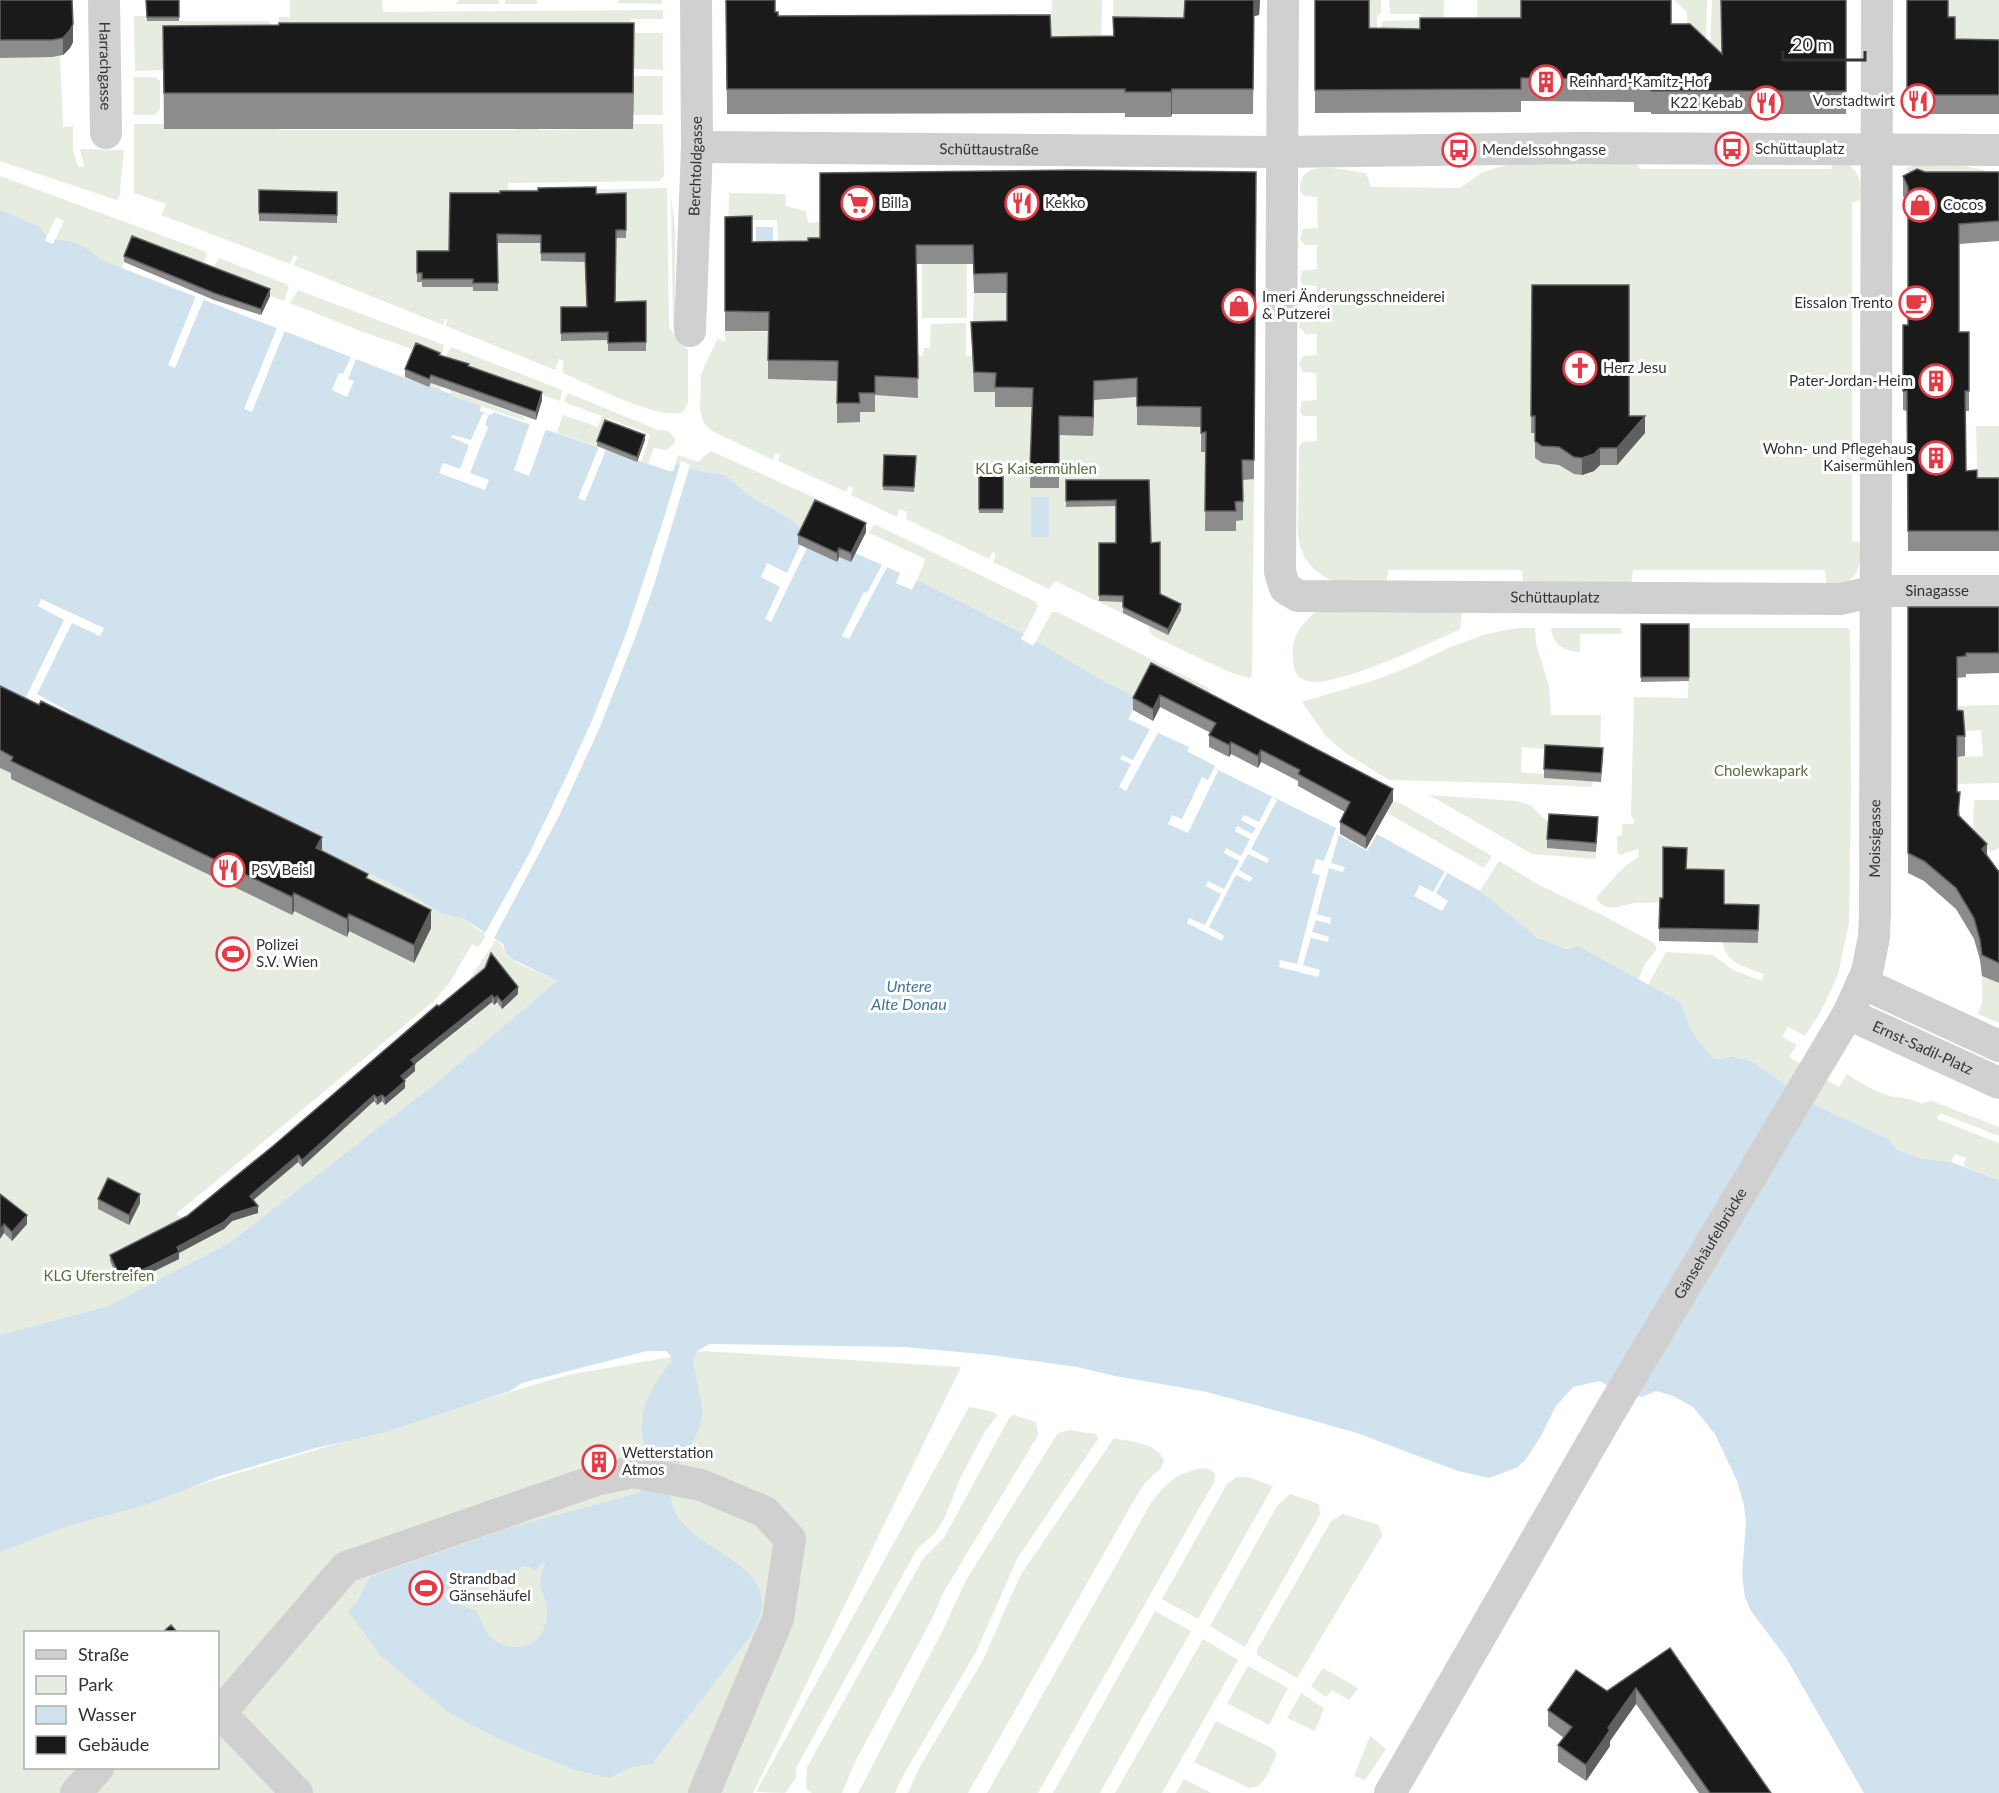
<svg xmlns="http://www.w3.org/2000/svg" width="1999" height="1793" viewBox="0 0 1999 1793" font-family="Lato,sans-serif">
<rect width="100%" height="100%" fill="#fff"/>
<path fill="#e6ecdf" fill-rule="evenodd" d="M290,0H382L383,12L663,10V19H630L631,33H663V70L634,69V59H526V22H517V59H279V17H290Z
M459,0H499V4H456Z
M505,0H536L538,4H505Z
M619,0H662V4L617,3Z
M1052,0H1102L1101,47L1050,40Z
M1113,0H1185L1184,43L1113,42Z
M1369,0H1381V13L1377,16V51L1369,52Z
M1389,0H1444L1443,41L1382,51V21L1421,20L1420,14H1390Z
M1477,0H1643L1478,41Z
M1674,0H1707L1706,41L1688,42L1687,12Z
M1712,0H1721V50H1710Z
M1948,0H1999V59L1948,36Z
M134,16H146L147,21H268L272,25V61L163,62V70L135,71Z
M60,56L63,124V127L73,126V150L78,167L84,166L80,149L124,150C123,165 120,180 120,195L117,200L0,161V58Z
M634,76H663V115H633Z
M134,77H155L160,81V109L155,115H134Z
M517,114L538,115L539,130L633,129V124H663L664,176L660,181L508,183V189L567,190L667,188L669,326L678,342L688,350V403L683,412C659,421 591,385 565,374L562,370L564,361L559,359L555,370L446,326L447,319H445L443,325L293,265L298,257L294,255L290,264L161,215L166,204L134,193V124H164V129H256L279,122V130H516Z
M1637,163L1640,169H1831L1833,164H1848C1861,173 1861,186 1860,200L1852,203V541L1859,542C1863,556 1859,579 1843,584C1839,585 1833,585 1829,585L1826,581L1825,570H1633L1631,584L1523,583L1522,570H1390L1388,571L1387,583C1374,583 1361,584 1348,584C1321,582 1300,561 1298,534L1299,447L1302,442L1317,441V416H1304L1300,412L1302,401L1317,400L1316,373L1303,372L1299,364L1303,356L1317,355V334H1306L1299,327L1300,322L1303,317L1317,315V286L1303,285L1300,280L1302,271L1317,269V245H1305L1300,239L1303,229L1318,228L1317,197L1304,196L1300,191C1298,155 1344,171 1366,173L1371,187L1460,188L1483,172L1510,164Z
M1916,164H1953L1984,170L1985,176L1911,177L1906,168Z
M0,176L204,251L207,254L201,273L132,243L121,270L53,244L64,221L56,217L45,241L0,234Z
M729,193L785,194L786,206L806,211L808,223L820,222V257L779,255L777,220H749L728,236Z
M671,195L675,227V329L681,341L673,328Z
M1006,257L1007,375L1099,400L1152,396L1192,302L1201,452H1206V480L1254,479L1252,675L1249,678L1229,672L1155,637L1149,631V626L1055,581L1049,589L993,562L996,554L992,552L989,559L906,519L907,512L899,509L897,517L851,495L853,488L849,486L846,492L778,461L780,455L775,453L773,460L712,431L703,422L700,408L701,374L717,340L720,339L725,342V331L819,332L923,356L924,348H930L931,324L966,323V356H972V349L988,348L987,314L986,346L972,342L974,293H987Z
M219,258L286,284L289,287L284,301L217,276H209Z
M922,264H967V318H922Z
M298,290L444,345L441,359L360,331L290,303Z
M451,347L562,390L560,401L456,366L460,393L524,417L525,421L457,398L453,418L450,389L441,387L440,390L443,392L442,396L397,375L429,387Z
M568,393L658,430L668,431L675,438V443L667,450L654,448L648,464L641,462L650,436L649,434L607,418L597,446L599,447L546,429L557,432L563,415L598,427L602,416L564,402Z
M1976,426H1999V498H1978Z
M711,451L866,521L862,530L804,531L789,518L751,497L725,475L700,471L676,463L678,455L699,462L705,455Z
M874,524L1036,602L1038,607L1024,634L987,615L908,601L926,559L869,533Z
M1052,612H1057L1207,687L1210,691L1204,702L1151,676L1128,719L1036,641Z
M1315,612H1462L1460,629C1433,642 1333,689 1307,681C1296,678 1294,670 1293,660C1290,638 1300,626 1315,612Z
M1517,628H1535L1536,644L1549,686L1551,715H1601L1600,757L1545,754V749L1522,747L1521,772L1544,774L1545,778L1593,781L1592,787L1507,783L1389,780L1344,752L1326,736L1302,702L1378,679L1407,668L1448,648L1486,634Z
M1551,628H1621L1622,634H1580V652C1564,651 1553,645 1551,628Z
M1689,628H1847L1850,630L1851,791L1849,923L1838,975L1820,1013L1805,1036L1788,1027L1782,1037L1797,1045L1789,1057L1839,1087L1847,1074C1860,1083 1875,1091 1890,1096C1902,1098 1912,1099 1923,1104L1925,1102L1932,1101L1999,1127V1136L1940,1113L1937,1119L1999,1143V1180L1963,1166L1966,1158L1955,1154L1951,1162L1924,1159L1897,1150L1889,1139L1819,1107L1751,1061L1731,1056L1719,1059L1713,1058L1692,1032L1680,1002L1648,985L1666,952L1713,955L1733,970L1762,981L1764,974C1748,968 1723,962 1723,942L1758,943L1759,917C1718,910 1678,900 1637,903C1623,904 1607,914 1597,900V897C1610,883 1622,865 1639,857L1638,849L1620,855L1617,852V836H1622V824H1633L1635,820L1631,816L1634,697L1688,698Z
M0,697L324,854L346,862L409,893L442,914L464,919L480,931L488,933L478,947L472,944L450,982L435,1000L176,1214L186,1220L467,983L496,940C504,945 504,953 511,959C525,968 543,974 557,981L441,1079L229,1243L108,1306L0,1335Z
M1999,705V783L1957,784V757L1983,756L1981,730L1957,731V706Z
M1429,795L1516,801L1530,805L1549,823L1596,852V859L1532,854Z
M1974,800H1999V848L1991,852L1973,836Z
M1393,801L1402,804L1492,856L1484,868L1387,813Z
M1499,861L1541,886L1602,915L1654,943L1657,949L1645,964L1638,981L1578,947C1546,955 1504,911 1480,891Z
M1982,976L1999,983V1023L1978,1014L1982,1003Z
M705,1351L961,1367L753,1793H0V1544L567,1375ZM26,1632H218V1768H26Z
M969,1407L995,1412L997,1416L985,1431L960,1479L945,1517L935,1533L917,1549L796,1768V1778L785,1793L756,1792Z
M1014,1415L1036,1422L1038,1435L942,1595L933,1617L855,1762L842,1793H812L806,1789L807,1767L923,1559L944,1538L1009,1418Z
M1069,1430L1096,1434L1098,1439L1017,1559L976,1652L900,1781L895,1793H858L943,1630L965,1582L1058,1433Z
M1114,1438C1130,1442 1159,1443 1164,1461L1161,1468L1145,1483L1132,1504L968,1793H908L918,1770L983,1660L1020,1576Z
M1202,1468L1210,1469L1215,1474L1214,1482L1038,1793H987L1151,1503C1168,1481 1174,1475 1202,1468Z
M1237,1477H1248L1273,1486L1198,1619L1162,1599L1227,1484Z
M1290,1494L1319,1504L1320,1515L1245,1647L1210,1626L1277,1506Z
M1343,1514L1379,1525L1382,1536L1297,1678L1257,1655V1650L1331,1521Z
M1155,1611L1191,1631L1100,1793H1053Z
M1203,1639L1238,1660L1162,1793H1115Z
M1248,1666L1288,1688L1269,1725L1227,1703Z
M1323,1668L1358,1688L1349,1700L1332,1690L1326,1697L1311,1686Z
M1301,1693L1324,1708L1315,1731L1287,1718Z
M1216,1721L1272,1748L1277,1754C1270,1767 1265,1789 1249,1788L1194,1762Z
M1370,1736L1386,1749L1365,1780L1354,1776Z
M1184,1779L1211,1793H1176Z"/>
<path fill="#cfe2ee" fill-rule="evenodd" d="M0,210L38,226L46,236L45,241L53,244L55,240C79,239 86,249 104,261L397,375L451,394L452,396L481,406L480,411L492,415L493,412L669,471H673L676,463L700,471L725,475L751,497L789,518L804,531L798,544L837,562L839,557L851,562L855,553L900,573L896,583L912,590L917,580L1018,631L1024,634L1021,639L1033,646L1036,641L1105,682L1139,698L1128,719L1189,747L1187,751L1215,766L1214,768L1336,828L1340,831L1339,835L1367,851L1377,834L1480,891L1538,938L1567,949L1578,946L1680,1002L1692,1032L1713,1058L1719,1059L1731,1056L1751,1061L1819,1107L1889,1139L1897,1150L1924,1159L1951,1162L1999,1180V1793H1864L1785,1656L1751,1611L1745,1597L1742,1575L1746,1522L1744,1505L1737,1481L1715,1434L1693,1407L1673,1396L1656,1391L1642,1397L1609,1387L1600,1381L1573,1387L1556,1406L1541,1436L1526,1459L1518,1467L1489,1478L1458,1471L1357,1433L1307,1419L1207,1392L1115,1376L1077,1367L991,1355L904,1347L710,1344C704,1347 698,1349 695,1355C689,1366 705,1399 702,1417C697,1451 659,1473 674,1510C678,1521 689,1530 698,1537C737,1565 782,1580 752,1634L652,1764L628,1768L610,1778L579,1771L550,1760L503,1741L449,1713L380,1655L348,1611L358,1600L370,1577L508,1528L639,1493C659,1473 640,1448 642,1425C643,1400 656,1380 672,1361L670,1355L666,1351H647L522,1383L510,1391L386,1432L316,1448L220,1476L148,1504L65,1527L0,1552V1335L108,1306L229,1243L441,1079L557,981L512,959L506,953L503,944L464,919L442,914L409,893L346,862L324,854L0,697ZM544,1561L545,1564C544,1570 540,1574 540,1581C540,1592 548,1600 547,1612C547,1618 545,1629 541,1634C532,1651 505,1650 492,1638C483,1631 483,1620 476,1611L448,1600L443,1595L447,1590C454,1588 460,1587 466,1587C481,1585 495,1579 510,1579L522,1566L530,1567L535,1571Z
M756,227H773V252L756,253Z
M1031,497H1049V537H1031Z"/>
<path fill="#fff" d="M196,296L204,299L175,368L168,365Z
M277,328L285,330L252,412L244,409Z
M351,357L356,359L348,379L354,381L347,397L332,390L339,373L343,374Z
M483,413L489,414L485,425L488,427L470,473L489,480L485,490L439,473L443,463L460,469L469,445L451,437L452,435L471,440Z
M530,423L546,429L529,476L514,470Z
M599,447L606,450L585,501L578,498Z
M681,461L690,465L653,588L635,638L600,727L559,816L493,940L484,935L529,854L568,773L591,723L626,634L664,518Z
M800,545L807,548L771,622L765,619L780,587L761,577L767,563L787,573Z
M882,565L887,567L849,639L842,636L864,592L867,593Z
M41,599L104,628L100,636L72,623L37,694L73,714L70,720L26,697L64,620L38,606Z
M1150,729L1158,733L1126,791L1119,787L1131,764L1120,759L1122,755L1133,760Z
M1214,768L1218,771L1188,833L1168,824L1172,815L1182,819L1202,777L1208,780Z
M1272,797L1277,800L1251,849L1269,859L1267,863L1248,854L1239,870L1253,878L1250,882L1236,875L1209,927L1224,936L1222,941L1187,923L1189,918L1205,925L1221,894L1206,886L1208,881L1224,889L1239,861L1224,853L1226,848L1241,856L1250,839L1235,831L1237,826L1252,834L1256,828L1241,820L1244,815L1259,822Z
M1336,828L1340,831L1331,863L1345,867L1343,872L1329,868L1317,914L1331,918L1330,924L1316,920L1312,932L1329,937L1328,942L1311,938L1303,965L1320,970L1318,977L1279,967L1280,960L1297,964L1320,875L1312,873L1316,859L1324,861Z
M1445,871L1448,872L1436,893L1448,901L1442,911L1414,896L1420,885L1433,892Z"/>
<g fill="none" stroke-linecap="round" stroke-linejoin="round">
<g stroke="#d0d0d0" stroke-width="32">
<path id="s1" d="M104,0L106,133"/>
<path id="s2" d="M1283,0L1280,572L1285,588L1298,596C1479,598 1660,597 1841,599L1875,591H1999"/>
<path id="s3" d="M697,147L1282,152L1579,148L1999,150"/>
<path id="s4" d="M690,331L697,147L696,0"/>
<path d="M1862,983L1999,1046"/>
<path id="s5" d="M1848,1014L1999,1083"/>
<path d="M76,1793L98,1768"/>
<path d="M297,1793L220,1713L346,1567L599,1479L634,1472L701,1485L765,1512L790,1539L778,1619L704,1793"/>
<path id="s6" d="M1390,1793L1608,1415L1848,1014L1867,972L1874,937L1875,914L1877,0"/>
</g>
</g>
<path fill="#8c8c8c" d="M0,0L73,42L70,48L63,55L52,57L0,58Z
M146,0H179V21H147Z
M726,0L775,12L778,16L1051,37L1113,36V17L1184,18L1185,0H1260L1259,15L1254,16L1253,114H1172L1171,117H1125V113L727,114Z
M1315,0L1369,28L1420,29L1671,24L1722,53L1846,0V114H1651V112H1634V102L1521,101V112L1315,113Z
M1907,0L1948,17L1955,39L1999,40V114H1914L1907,107Z
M163,26L634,59L633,129H164Z
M1256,172L1254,479L1243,480V520L1236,521V531H1205L1206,452H1201V427L1137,425V397L1094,400L1093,436L1059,435V488H1030L1032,407H995V392H974L971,322L1007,321V293H974L973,264H916L918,398L875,395V412H860V422L837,423V381L768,379V331H725V217L752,242L808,241L820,238Z
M1925,172H1999V241L1959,244V332H1969V411H1965L1966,471L1977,478H1999V551H1908L1907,411L1903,410V325H1908V206L1903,196V176Z
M259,190L337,192V223L259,221Z
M538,191L596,194L626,193V238H616L615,302L646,301V351H608V340L561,341V307H587L585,262L541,261V243H497L498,291H473V287H422V282H417V251H449L500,193Z
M124,256L270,296L261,315L214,300L124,262Z
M1532,285L1629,416L1645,433L1617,465H1600L1594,471L1582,475L1574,474L1559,465L1542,463L1535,458V433H1531Z
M440,355L469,366L542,400L536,420L431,383L429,387L405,377V369Z
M645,440L637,462L597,446V441Z
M884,455L916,456L914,492L883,490Z
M979,476H1003V513H979Z
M1066,480H1149L1151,543L1160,594L1181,610L1168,635L1123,613V602L1099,601V543H1116V506L1066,507Z
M866,532L851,562L839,557L837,562L798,544V535Z
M1908,607H1999V673L1966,674V677L1957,678V710L1965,736V756L1957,757V792L1960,816L1999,872V983L1982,976L1980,960L1974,939L1956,909L1924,881L1908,873Z
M1641,624H1689V681L1641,682Z
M1151,663L1393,801L1366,849L1340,834V822L1345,812L1298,786V781L1261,762L1258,768L1231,754L1229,757L1209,747V735L1211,733L1160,707L1153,721L1133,710V698Z
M0,686L322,851L368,880L431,928L414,963L349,931L347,937L294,911L292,915L11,779V773L0,768Z
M1603,757L1601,782L1544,778V769Z
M1598,826L1596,852L1547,848V839Z
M1687,869L1724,904L1759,905L1758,943L1659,941V928L1663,898Z
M485,968L518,994L502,1009L497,1002L494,1005L492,1002L415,1064V1071L404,1080L405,1088L385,1105L382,1101L377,1105L374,1101L302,1167L298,1162L253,1200L258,1213L232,1221L224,1229L179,1253V1259L151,1273L135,1280L133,1275L119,1282L110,1261V1255L187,1216L273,1146Z
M0,1194L27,1224L12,1241L4,1233Z
M98,1199L140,1203L129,1225L98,1209Z
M1670,1648L1771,1793H1699L1636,1704L1610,1741V1746L1586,1781L1558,1762V1745L1564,1738L1548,1726V1710L1607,1691Z"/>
<path fill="#5f5f5f" d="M1254,0H1260L1259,15L1254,16L1253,114Z
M634,23V59L633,129V93Z
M73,24V42L70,48L63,55V38Z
M1172,89V114L1171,117V92Z
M270,289V296L261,315V309Z
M1094,381V400L1093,436V417Z
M542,392V400L536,420V412Z
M1645,416V433L1617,465V448Z
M645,435V440L637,462V457Z
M1600,448V465L1594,471L1582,475V458Z
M866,523V532L851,562V553Z
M839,548V557L837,562V553Z
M1181,604V610L1168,635V629Z
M1160,695V707L1153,721V709Z
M1231,742V754L1229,757V745Z
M1261,750V762L1258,768V756Z
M1393,789V801L1366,849V837Z
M322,837V855L316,848Z
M1987,844V864L1982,849Z
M294,893V911L292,915V897Z
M431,910V928L414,963V945Z
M349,914V931L347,937V919Z
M518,987V994L502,1009V1002Z
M492,995V1002L411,1067V1060Z
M497,996V1002L494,1005V998Z
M415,1064V1071L401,1083V1076Z
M405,1081V1088L385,1105V1098Z
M374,1095V1101L302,1167V1160Z
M382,1095V1101L377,1105V1098Z
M298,1155V1162L250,1203V1196Z
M140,1194V1203L129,1225V1215Z
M258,1206V1213L232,1221L224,1229L179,1253V1259L135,1280V1273L232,1214Z
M27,1215V1224L12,1241V1232Z
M4,1224V1233L0,1239V1230Z
M133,1268V1275L119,1282V1275Z
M1636,1688V1704L1610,1741V1746L1586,1781V1765L1608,1728Z"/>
<path fill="#1a1a1a" stroke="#5f5f5f" stroke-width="1.5" d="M0,0H72L73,24L70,30L63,38L52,40H0Z
M146,0H179V17H147Z
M726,0H775V12H778V16L1050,15L1051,37L1114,36L1113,17L1184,18L1185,0H1254L1253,89H1172L1171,92H1125V89H727Z
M1315,0H1369V28L1420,29V18H1521V0H1671V24H1690L1722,54L1721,0H1846V91H1651V89H1634V79L1521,78V89L1315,90Z
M1907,0H1948V17H1955V39L1999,40V95H1914L1907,88Z
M279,23H634L633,93H164L163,26L279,25Z
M1917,169L1925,172H1999V221L1959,224V332H1969V391H1965L1966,471L1977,470V478H1999V531H1908L1907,391H1903V325H1908V187L1903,176Z
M1075,170L1256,172L1254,460H1242L1243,501L1235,502L1236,511H1205L1206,432L1201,433V407L1137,406V378L1094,381L1093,417L1059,416V469L1030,468L1033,388L995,387L996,373L974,372L971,322L1007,321V273L974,274L973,245H916L918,378L875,376V393H859L860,403H837L838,361L768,360L769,312L725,311V217L752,216V242L808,241V238H820V173Z
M596,187V194L626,193V230H616L615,302L646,301V342L608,343V332L561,333V307H587L585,253H541V235L497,234L498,283H473V279H422V273H417V251H449L450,193H500V191H538V188Z
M259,190L337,192V215L259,213Z
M132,236L270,289L261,309L214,293L124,256Z
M1532,285H1629V416H1645L1617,448H1600L1594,454L1582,458L1574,457L1559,447L1542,446L1535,441V416H1531Z
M416,343L440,353L439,355L469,364L468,366L542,392L536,412L431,375L429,379L405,369Z
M605,420L645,435L637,457L597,441Z
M884,455L916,456L914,487L883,486Z
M979,476H1003V509H979Z
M1066,480H1149L1151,543L1160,542V594L1181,604L1168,629L1123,607V596L1099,595V543H1116V500L1066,501Z
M815,500L866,523L851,553L839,548L837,553L798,535Z
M1908,607H1999V653H1966V656L1957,657V710L1963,711L1965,736H1957V792H1960L1958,815L1987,844L1982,849L1999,872V963L1982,955L1980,940L1974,918L1956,888L1924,861L1908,853Z
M1641,624H1689V677H1641Z
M1151,663L1393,789L1366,837L1340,822L1350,802L1298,774L1300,770L1261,750L1258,756L1231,742L1229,745L1209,735L1216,723L1160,695L1153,709L1133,698Z
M0,686L39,705L41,701L322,837L316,848L368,874L366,878L431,910L414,945L349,914L347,919L294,893L292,897L11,761L13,757L0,750Z
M1545,745L1603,748L1601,773L1544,769Z
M1549,814L1598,817L1596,843L1547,839Z
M1663,847L1687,848L1686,869L1724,870V904L1759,905L1758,930L1659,928L1660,898H1663Z
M491,953L518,987L502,1002L497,996L494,998L492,995L411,1060L415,1064L401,1076L405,1081L385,1098L382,1095L377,1098L374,1095L302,1160L298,1155L250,1196L258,1206L232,1214L224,1222L177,1247L179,1252L151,1266L135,1273L133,1268L119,1275L110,1255L187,1216L273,1146L437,1005L439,1006L485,968Z
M108,1178L140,1194L129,1215L98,1199Z
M0,1194L27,1215L12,1232L4,1224L0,1230Z
M171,1625L177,1632H163Z
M1670,1648L1771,1793H1710L1636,1688L1608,1728L1610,1730L1586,1765L1558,1745L1572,1727L1548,1710L1576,1670L1607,1691Z"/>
<defs>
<g id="building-ring" transform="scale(1.725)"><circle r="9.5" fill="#fff" stroke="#e63946" stroke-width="1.5"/><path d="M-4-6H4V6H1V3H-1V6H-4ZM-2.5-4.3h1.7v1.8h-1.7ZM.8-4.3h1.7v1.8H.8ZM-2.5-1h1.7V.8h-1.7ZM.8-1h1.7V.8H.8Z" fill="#e63946"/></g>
<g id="restaurant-ring" transform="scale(1.725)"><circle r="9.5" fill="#fff" stroke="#e63946" stroke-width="1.5"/><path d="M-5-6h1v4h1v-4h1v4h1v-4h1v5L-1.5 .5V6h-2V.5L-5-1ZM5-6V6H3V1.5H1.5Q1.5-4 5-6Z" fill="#e63946"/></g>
<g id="bus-ring" transform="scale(1.725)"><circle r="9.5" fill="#fff" stroke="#e63946" stroke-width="1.5"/><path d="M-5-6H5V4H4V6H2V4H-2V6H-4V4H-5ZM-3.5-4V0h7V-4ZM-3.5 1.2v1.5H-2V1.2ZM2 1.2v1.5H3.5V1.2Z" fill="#e63946"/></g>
<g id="supermarket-ring" transform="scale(1.725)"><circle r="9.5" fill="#fff" stroke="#e63946" stroke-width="1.5"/><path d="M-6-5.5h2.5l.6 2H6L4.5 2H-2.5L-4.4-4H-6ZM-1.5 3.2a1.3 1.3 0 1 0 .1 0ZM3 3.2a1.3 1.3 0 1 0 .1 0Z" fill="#e63946"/></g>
<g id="shop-ring" transform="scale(1.725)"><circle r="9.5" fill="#fff" stroke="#e63946" stroke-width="1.5"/><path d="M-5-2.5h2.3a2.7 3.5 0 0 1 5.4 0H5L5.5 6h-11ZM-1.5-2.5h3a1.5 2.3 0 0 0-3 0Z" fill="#e63946"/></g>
<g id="cafe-ring" transform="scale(1.725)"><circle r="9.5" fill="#fff" stroke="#e63946" stroke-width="1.5"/><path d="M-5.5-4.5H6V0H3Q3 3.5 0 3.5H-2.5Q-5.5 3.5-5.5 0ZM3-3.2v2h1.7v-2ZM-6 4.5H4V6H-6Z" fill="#e63946"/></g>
<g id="church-ring" transform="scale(1.725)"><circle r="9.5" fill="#fff" stroke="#e63946" stroke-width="1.5"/><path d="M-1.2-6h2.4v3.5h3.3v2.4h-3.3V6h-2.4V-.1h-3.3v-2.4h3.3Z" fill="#e63946"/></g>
<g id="stadium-ring" transform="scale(1.725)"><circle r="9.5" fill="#fff" stroke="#e63946" stroke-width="1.5"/><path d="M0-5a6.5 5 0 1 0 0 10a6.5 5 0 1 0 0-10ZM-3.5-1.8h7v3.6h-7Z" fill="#e63946"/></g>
</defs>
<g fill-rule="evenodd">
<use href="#building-ring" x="1546" y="82"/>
<use href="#restaurant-ring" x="1918" y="101"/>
<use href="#restaurant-ring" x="1766" y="103"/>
<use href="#bus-ring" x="1732" y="149"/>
<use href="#bus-ring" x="1459" y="150"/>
<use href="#supermarket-ring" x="858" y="203"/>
<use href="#restaurant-ring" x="1022" y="203"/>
<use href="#shop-ring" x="1920" y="205"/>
<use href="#cafe-ring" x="1916" y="303"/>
<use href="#shop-ring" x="1239" y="306"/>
<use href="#church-ring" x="1580" y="368"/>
<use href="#building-ring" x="1936" y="381"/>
<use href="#building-ring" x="1936" y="458"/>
<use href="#restaurant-ring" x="228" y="870"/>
<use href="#stadium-ring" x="233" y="954"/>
<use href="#building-ring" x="599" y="1462"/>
<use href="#stadium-ring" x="426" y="1588"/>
</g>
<g text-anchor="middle" stroke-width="6" stroke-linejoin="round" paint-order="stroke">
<g font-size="15" fill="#333" stroke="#fff">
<text dy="5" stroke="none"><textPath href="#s1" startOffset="66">Harrachgasse</textPath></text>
<text dy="5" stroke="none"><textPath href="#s3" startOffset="292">Schüttaustraße</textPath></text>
<text dy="5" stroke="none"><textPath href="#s4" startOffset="165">Berchtoldgasse</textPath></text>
<text dy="5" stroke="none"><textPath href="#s2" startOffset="1244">Sinagasse</textPath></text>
<text dy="5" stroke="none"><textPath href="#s2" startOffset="861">Schüttauplatz</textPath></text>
<text dy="5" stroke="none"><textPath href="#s6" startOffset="1084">Moissigasse</textPath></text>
<text dy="5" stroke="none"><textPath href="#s5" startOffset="82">Ernst-Sadil-Platz</textPath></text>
<text dy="5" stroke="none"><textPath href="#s6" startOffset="636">Gänsehäufelbrücke</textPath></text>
</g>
<g font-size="15" fill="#333" stroke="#fff" text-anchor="start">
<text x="1569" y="87">Reinhard-Kamitz-Hof</text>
<text x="1895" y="106" text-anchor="end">Vorstadtwirt</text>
<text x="1743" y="108" text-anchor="end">K22 Kebab</text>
<text x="1755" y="154">Schüttauplatz</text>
<text x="1482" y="155">Mendelssohngasse</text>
<text x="881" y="208">Billa</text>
<text x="1045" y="208">Kekko</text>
<text x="1943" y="210">Cocos</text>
<text x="1262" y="302">Imeri Änderungsschneiderei<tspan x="1262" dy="17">&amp; Putzerei</tspan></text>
<text x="1893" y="308" text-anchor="end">Eissalon Trento</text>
<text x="1603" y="373">Herz Jesu</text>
<text x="1913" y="386" text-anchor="end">Pater-Jordan-Heim</text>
<text x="1913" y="454" text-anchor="end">Wohn- und Pflegehaus<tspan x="1913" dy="17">Kaisermühlen</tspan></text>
<text x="251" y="875">PSV Beisl</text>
<text x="256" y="950">Polizei<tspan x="256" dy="17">S.V. Wien</tspan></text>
<text x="622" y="1458">Wetterstation<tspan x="622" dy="17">Atmos</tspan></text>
<text x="449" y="1584">Strandbad<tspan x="449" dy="17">Gänsehäufel</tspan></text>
</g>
<g font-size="15" fill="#56703f" stroke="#fff">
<text x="1036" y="474">KLG Kaisermühlen</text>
<text x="1761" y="776">Cholewkapark</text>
<text x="99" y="1281">KLG Uferstreifen</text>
</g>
<g font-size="16" font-style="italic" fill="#3f7597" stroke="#fff">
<text x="909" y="992">Untere<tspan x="909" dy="18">Alte Donau</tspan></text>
</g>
</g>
<rect x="24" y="1631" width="195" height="138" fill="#ffffff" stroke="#adadad" stroke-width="1.5"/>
<rect x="36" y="1650" width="30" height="9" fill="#d0d0d0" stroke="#adadad" stroke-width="1.5"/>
<text x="78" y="1661" font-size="18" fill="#333333">Straße</text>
<rect x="36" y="1676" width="30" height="18" fill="#e6ecdf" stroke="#adadad" stroke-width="1.5"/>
<text x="78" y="1691" font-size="18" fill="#333333">Park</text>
<rect x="36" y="1706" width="30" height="18" fill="#cfe2ee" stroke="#adadad" stroke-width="1.5"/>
<text x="78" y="1721" font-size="18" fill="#333333">Wasser</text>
<rect x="36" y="1736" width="30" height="18" fill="#1a1a1a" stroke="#adadad" stroke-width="1.5"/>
<text x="78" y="1751" font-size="18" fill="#333333">Gebäude</text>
<path d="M1783 51v9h82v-9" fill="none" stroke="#333333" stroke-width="3"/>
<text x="1792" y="51" font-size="18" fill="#333333" stroke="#ffffff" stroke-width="4.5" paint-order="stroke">20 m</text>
</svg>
